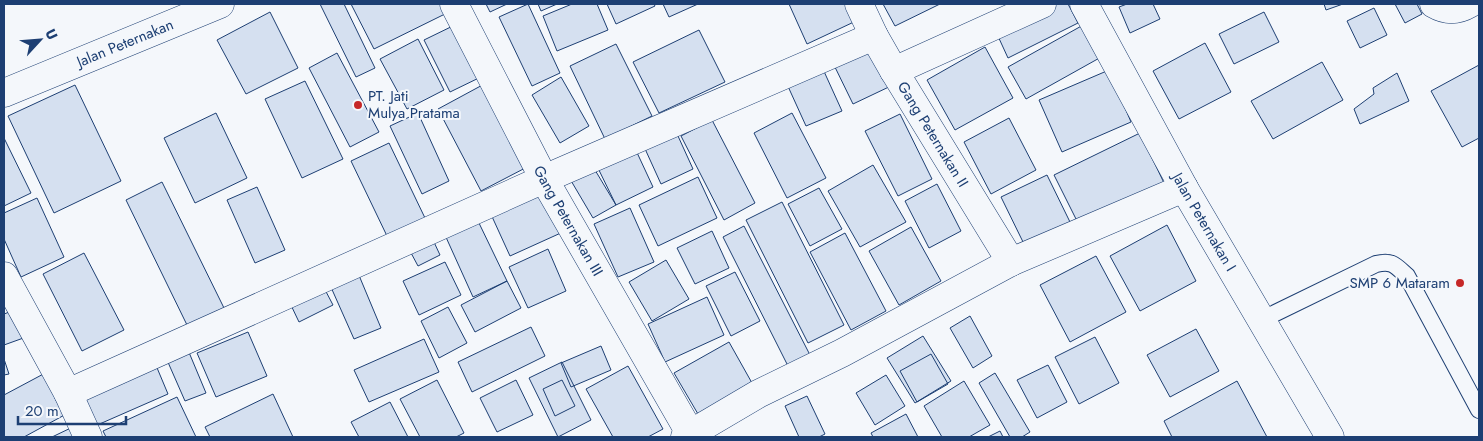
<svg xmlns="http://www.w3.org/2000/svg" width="1483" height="441" viewBox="0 0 1483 441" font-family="Jost,sans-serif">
<rect width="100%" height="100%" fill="#f4f7fb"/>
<path fill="#d5e0f0" stroke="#1d3f73" d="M320,4H344L375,68L356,77Z
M351,4H445L449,12L374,49Z
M486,4H507L490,12Z
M528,4L560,73L532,86L499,17Z
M538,4H557L541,11Z
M572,4H597L608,30L557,51L543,16Z
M607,4H654L655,6L616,24Z
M663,4H698L669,17Z
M789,4H848L856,21L807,44Z
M883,4H940L895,26Z
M1057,4H1068L1078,23L1008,58L997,34Z
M1127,4H1153L1160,19L1130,33L1119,7Z
M1324,4H1343L1326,10Z
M1395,4H1417L1422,14L1405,23Z
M1374,8L1387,35L1360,48L1347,21Z
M270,12L298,68L246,94L217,40Z
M1264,12L1279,42L1234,64L1219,34Z
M461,22L487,74L450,92L424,40Z
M1085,24L1103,56L1026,99L1008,67Z
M699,30L725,82L659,113L633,62Z
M418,39L444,90L407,109L380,59Z
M872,42L893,85L853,104L832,61Z
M1205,43L1231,92L1179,119L1153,71Z
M616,44L652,116L605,139L570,66Z
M985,47L1013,98L955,130L927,80Z
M337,53L379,132L350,147L309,68Z
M1322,62L1343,100L1273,139L1251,101Z
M1479,65V138L1462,147L1431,91Z
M822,67L842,111L806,126L786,82Z
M1109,70L1131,122L1062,152L1039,100Z
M1397,73L1409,101L1360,124L1354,109L1374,94L1373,88Z
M561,77L589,126L560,143L532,95Z
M305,81L343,159L302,178L265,99Z
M488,82L531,165L481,191L438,109Z
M75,85L121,181L54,213L8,116Z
M216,113L247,178L195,203L164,138Z
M418,113L449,181L422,194L390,126Z
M792,113L826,178L787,198L754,133Z
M900,114L932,179L898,196L865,131Z
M1009,118L1036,170L991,194L964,142Z
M712,120L755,203L724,220L681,136Z
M673,125L693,169L661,184L641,140Z
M1140,133L1165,185L1080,227L1054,175Z
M4,138L31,193L4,206Z
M389,143L425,218L387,236L351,161Z
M633,144L653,187L616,205L595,162Z
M592,165L616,205L593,218L570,179Z
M873,165L906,222L860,247L828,191Z
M1047,175L1070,222L1024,244L1001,197Z
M698,177L717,218L658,246L639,205Z
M162,182L224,308L187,325L126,200Z
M937,184L961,231L929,248L905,201Z
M543,186L563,232L510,256L489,210Z
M257,187L285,250L255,263L227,200Z
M819,188L842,229L810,246L788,204Z
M37,198L64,257L21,277L4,239V213Z
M782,202L844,325L808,343L746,220Z
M630,208L654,262L618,277L594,224Z
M478,221L507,281L473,297L445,235Z
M1167,225L1196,281L1140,311L1110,256Z
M744,226L810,355L788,366L723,237Z
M911,227L941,281L899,305L869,251Z
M712,231L729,268L695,284L677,248Z
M845,233L886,311L851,330L810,252Z
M433,240L440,255L418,266L410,251Z
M548,249L566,291L528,308L509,267Z
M84,253L124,330L82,351L43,274Z
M1096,256L1126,312L1070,342L1040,285Z
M666,260L689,299L652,321L629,282Z
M445,262L461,295L419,315L403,281Z
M735,272L760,321L731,336L706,286Z
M358,273L381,328L354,339L330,285Z
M507,281L521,308L475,332L461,305Z
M322,284L333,305L299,322L289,301Z
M707,297L724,335L665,362L648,324Z
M448,307L467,343L439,358L421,321Z
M20,308L29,336L4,345V314Z
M970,316L992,356L973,368L950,328Z
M531,327L545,356L472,392L458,362Z
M1196,329L1219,371L1170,397L1147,355Z
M248,332L267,376L216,397L197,353Z
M923,336L951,381L915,403L887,358Z
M1095,337L1119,383L1079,404L1055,357Z
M424,339L439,372L369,402L354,370Z
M729,342L752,383L698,414L674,373Z
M601,346L611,370L571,387L561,363Z
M188,350L206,393L185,401L167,360Z
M931,354L948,384L917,402L900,371Z
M4,359L9,374L4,375Z
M562,362L591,420L558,437L529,378Z
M155,363L168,394L95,426L81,394Z
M1048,365L1067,402L1037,418L1017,380Z
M628,366L663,429L648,437H613L586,389Z
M49,371L70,412L24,437H4V395Z
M995,373L1030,432L1022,437H1010L979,383Z
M886,375L905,406L875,425L856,393Z
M437,380L464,433L456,437H420L400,399Z
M516,380L533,415L497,432L480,398Z
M562,380L575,406L555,416L543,389Z
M964,381L990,425L969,437H942L924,406Z
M1237,381L1267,437H1172L1164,421Z
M273,394L293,437H210L205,427Z
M807,396L825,434L819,437H799L785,406Z
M177,397L196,437H106L103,431Z
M390,402L408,437H359L351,422Z
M906,414L918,437H873L871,433Z
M77,425L83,437H52Z
M1000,431L1003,437H988Z"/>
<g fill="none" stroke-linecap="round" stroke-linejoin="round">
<g stroke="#1d3f73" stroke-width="18">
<path id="service" d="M1261,320L1376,264C1392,260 1395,265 1407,276L1479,410"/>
</g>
<g stroke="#1d3f73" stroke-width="29">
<g id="minor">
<path id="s1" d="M454,4L544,179L690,433"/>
<path id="s2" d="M859,4L874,36L894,71L1011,262"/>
<path id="s3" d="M1084,4L1184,188L1330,437"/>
<path d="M1434,4C1446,11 1457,11 1469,4"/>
<path d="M894,71L1042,4"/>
<path d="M4,276L68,393L88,437"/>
<path d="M68,393L544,179L874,36"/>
<path d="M685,437L758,394L842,353L1011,262L1184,188"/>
</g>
</g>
<g stroke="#1d3f73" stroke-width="29">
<g id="tertiary">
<path id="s4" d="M4,93L220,4"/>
</g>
</g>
<use href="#service" stroke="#f4f7fb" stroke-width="16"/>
<use href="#minor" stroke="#f4f7fb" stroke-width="28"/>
<use href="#tertiary" stroke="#f4f7fb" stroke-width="28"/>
</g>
<g fill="#c62828" stroke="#f4f7fb" stroke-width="2">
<circle cx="358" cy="105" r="5"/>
<circle cx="1460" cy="283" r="5"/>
</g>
<g text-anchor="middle" stroke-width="4" stroke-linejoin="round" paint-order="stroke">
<g font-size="15" fill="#1d3f73" stroke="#f4f7fb">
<text dy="5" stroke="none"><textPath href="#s4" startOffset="131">Jalan Peternakan</textPath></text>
<text dy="5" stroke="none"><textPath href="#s2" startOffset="150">Gang Peternakan II</textPath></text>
<text dy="5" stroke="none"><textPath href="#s1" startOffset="245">Gang Peternakan III</textPath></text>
<text dy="5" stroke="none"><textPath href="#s3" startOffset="249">Jalan Peternakan I</textPath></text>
</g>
<g font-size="15" fill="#1d3f73" stroke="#f4f7fb" text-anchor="start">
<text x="368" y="101">PT. Jati<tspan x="368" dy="17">Mulya Pratama</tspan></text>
<text x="1450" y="288" text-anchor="end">SMP 6 Mataram</text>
</g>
</g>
<rect width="1483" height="441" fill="none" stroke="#1d3f73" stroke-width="10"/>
<g transform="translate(40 40) rotate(64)" stroke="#f4f7fb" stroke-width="4" paint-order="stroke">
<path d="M0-4L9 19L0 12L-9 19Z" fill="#1d3f73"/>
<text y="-8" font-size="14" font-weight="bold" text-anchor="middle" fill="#1d3f73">U</text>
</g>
<path d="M18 416v8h108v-8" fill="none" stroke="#1d3f73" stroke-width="2.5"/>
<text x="25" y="416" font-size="15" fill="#1d3f73" stroke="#f4f7fb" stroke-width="4" paint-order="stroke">20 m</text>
</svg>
